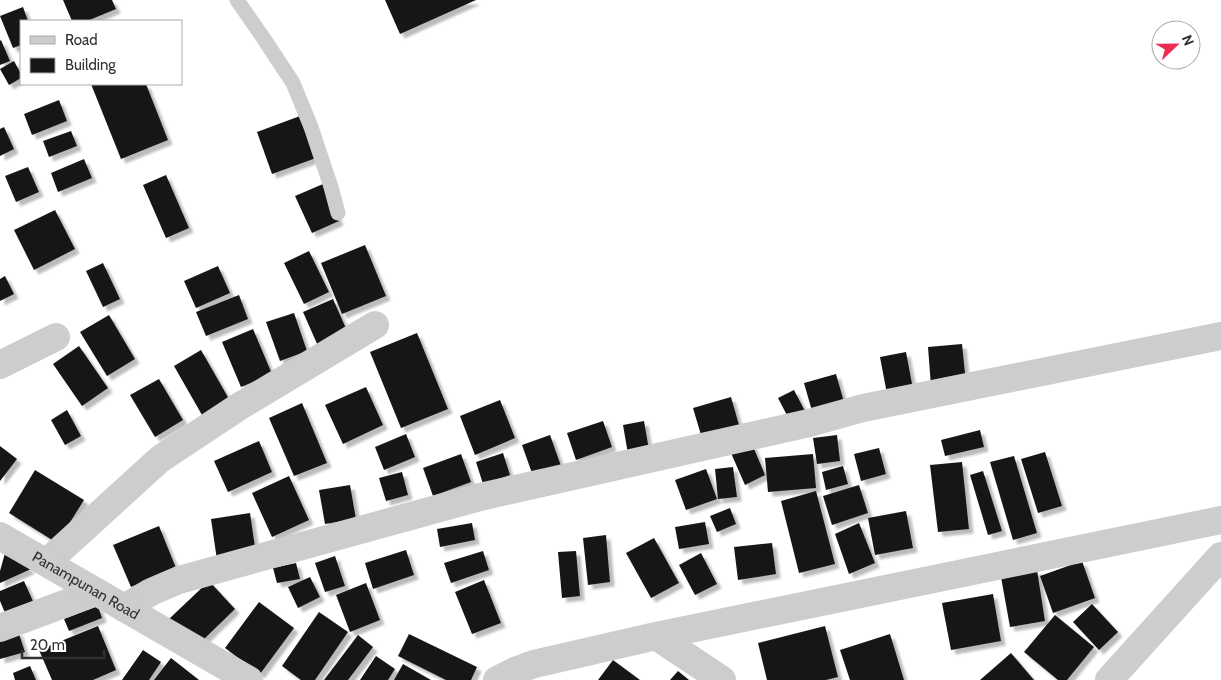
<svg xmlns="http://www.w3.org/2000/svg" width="1221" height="680" viewBox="0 0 1221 680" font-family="Cabin,sans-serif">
<defs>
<filter id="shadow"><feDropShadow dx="4.5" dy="4.5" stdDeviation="1" flood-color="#0004"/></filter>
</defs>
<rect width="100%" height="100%" fill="#fff"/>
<path fill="#171717" filter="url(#shadow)" d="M63,0H112L116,9L87,21H72Z
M385,0H476L400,34Z
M23,7L28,21H21V45L13,48L0,16Z
M1,40L10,61L0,65V41Z
M14,61L21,74V78L9,85L0,69Z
M91,84H146L168,140L121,159Z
M59,100L67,121L32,135L24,114Z
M300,116L316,158L272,174L257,132Z
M4,127L14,149L0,156V129Z
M71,131L77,146L49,157L43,141Z
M84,159L92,178L58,192L51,173Z
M28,167L39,192L16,202L5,176Z
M166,175L189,228L166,238L143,185Z
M323,184L339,221L312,233L295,196Z
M55,210L75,249L34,270L14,230Z
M365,245L386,296L342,314L321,263Z
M309,251L329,292L304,304L284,263Z
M103,263L120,299L103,307L86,271Z
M218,266L230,293L196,308L184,281Z
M5,276L14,294L0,301V279Z
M239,295L248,319L206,336L196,312Z
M333,299L348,333L318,346L303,312Z
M294,313L307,351L280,361L266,322Z
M109,315L135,359L107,376L80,332Z
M253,329L272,374L241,387L222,342Z
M417,333L448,409L401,428L370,352Z
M962,344L966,383L931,386L928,347Z
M79,346L108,388L82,406L53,364Z
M201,350L229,399L202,415L174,366Z
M906,352L913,389L887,394L880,357Z
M836,374L844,402L812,411L804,383Z
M159,379L183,420L155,437L130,395Z
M366,387L383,425L343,444L325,405Z
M794,390L807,415L791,423L778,398Z
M731,397L739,425L701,435L693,408Z
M500,400L515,438L475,455L460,416Z
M302,403L327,463L294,476L269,418Z
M67,410L81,436L65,445L51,420Z
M603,421L612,447L576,460L567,433Z
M644,421L649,450L628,454L623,425Z
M980,430L984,447L945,456L941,440Z
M406,434L415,457L384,470L375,447Z
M550,435L561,466L533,476L522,445Z
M837,435L840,461L817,464L813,438Z
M259,441L272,472L228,492L214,461Z
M752,444L765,475L745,485L731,453Z
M0,446L17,459L0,481Z
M879,448L886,474L861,481L854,454Z
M1045,452L1062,506L1038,513L1021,459Z
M503,453L510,475L483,484L476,462Z
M461,454L471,482L433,496L423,468Z
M813,454L816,488L768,492L765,458Z
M1014,456L1037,533L1013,540L990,462Z
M962,462L969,529L938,532L930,465Z
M843,466L848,484L826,490L822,472Z
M733,467L737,497L718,499L715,469Z
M706,469L717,499L686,510L675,480Z
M35,470L84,500L57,543L9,513Z
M983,471L1002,531L988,535L970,475Z
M402,472L408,495L386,501L379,478Z
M289,476L309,520L272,537L252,493Z
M350,485L356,519L325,524L319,490Z
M859,485L868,513L832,525L823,496Z
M816,491L835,564L799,573L781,501Z
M730,508L736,524L717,532L710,516Z
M906,511L913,548L875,555L868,518Z
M250,513L256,554L217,560L211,519Z
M705,522L709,544L679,549L675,527Z
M472,523L475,540L440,547L437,529Z
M859,523L875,563L849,574L835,534Z
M159,526L176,568L131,587L113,545Z
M606,535L610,582L588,585L583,538Z
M654,538L679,583L651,598L626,553Z
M772,543L776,574L738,580L734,547Z
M406,550L414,575L373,589L365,563Z
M483,551L489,570L451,583L444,563Z
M576,551L580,596L562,598L558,552Z
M5,553L31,569L0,583V571Z
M701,553L717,584L695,595L679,565Z
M335,556L345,586L325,592L315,563Z
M1082,561L1095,598L1053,613L1040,576Z
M296,563L300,579L277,583L273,568Z
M1037,570L1045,621L1010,627L1001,577Z
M310,577L320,597L298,608L288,587Z
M484,580L501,623L472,634L455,592Z
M24,581L36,608L8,620L0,601V591Z
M209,581L235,609L202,641L169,619Z
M366,583L380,620L350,632L336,595Z
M993,594L1001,641L951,650L942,603Z
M259,602L294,628L260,674L225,648Z
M1092,604L1118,632L1099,650L1073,622Z
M98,606L102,618L69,631L64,619Z
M319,612L348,632L315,680H301L282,666Z
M1055,615L1094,647L1067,680H1058L1024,652Z
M98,626L116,670L93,680H52L39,650Z
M825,626L838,677L826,680H767L758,643Z
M18,631L25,652L0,659V636Z
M409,634L477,667L471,680H446L398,656Z
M890,634L904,680H850L840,650Z
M358,635L373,647L348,680H324Z
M143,650L161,662L149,680H122Z
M1011,653L1034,680H980Z
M376,656L395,669L388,680H360Z
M171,658L199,680H154Z
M613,660L640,680H598Z
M403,664L431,680H394Z
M30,666L36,680H15L13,673Z
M678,671L689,680H670Z"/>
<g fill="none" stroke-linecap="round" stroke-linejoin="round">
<path stroke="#cdcdcd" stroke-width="15" d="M237,0L264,39L293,83L311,127L331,187L338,213"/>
<path stroke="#cdcdcd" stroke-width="28" d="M0,365L56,337
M47,562L160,459L240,406L375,325
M124,608L151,592L179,580L480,497L809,423L863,408L1221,336
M0,628L96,592
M656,636L722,680
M497,680L515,671L534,664L656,636L1221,520
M1109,680L1221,556"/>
<path stroke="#cdcdcd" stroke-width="28" id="s1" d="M0,536L249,680"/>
</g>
<g text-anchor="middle" stroke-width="5" stroke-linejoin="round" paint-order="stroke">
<g font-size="15" fill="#303030" stroke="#fff">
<text dy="5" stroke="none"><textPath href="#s1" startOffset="99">Panampunan Road</textPath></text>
</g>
</g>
<rect x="20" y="20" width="162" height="65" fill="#ffffff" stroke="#acacac"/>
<rect x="30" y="36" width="25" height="8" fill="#cdcdcd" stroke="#acacac"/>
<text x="65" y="45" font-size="15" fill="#303030">Road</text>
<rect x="30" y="58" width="25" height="15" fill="#171717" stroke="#acacac"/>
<text x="65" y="70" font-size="15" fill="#303030">Building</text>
<g transform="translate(1176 45) rotate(68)"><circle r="24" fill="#ffffff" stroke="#acacac"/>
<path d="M0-4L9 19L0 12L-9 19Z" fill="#ec2c51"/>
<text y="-8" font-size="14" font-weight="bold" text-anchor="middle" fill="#303030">N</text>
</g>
<path d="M22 650v8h82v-8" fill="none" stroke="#303030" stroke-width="2.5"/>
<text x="30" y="650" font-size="15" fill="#303030" stroke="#ffffff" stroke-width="4" paint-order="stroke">20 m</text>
</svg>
